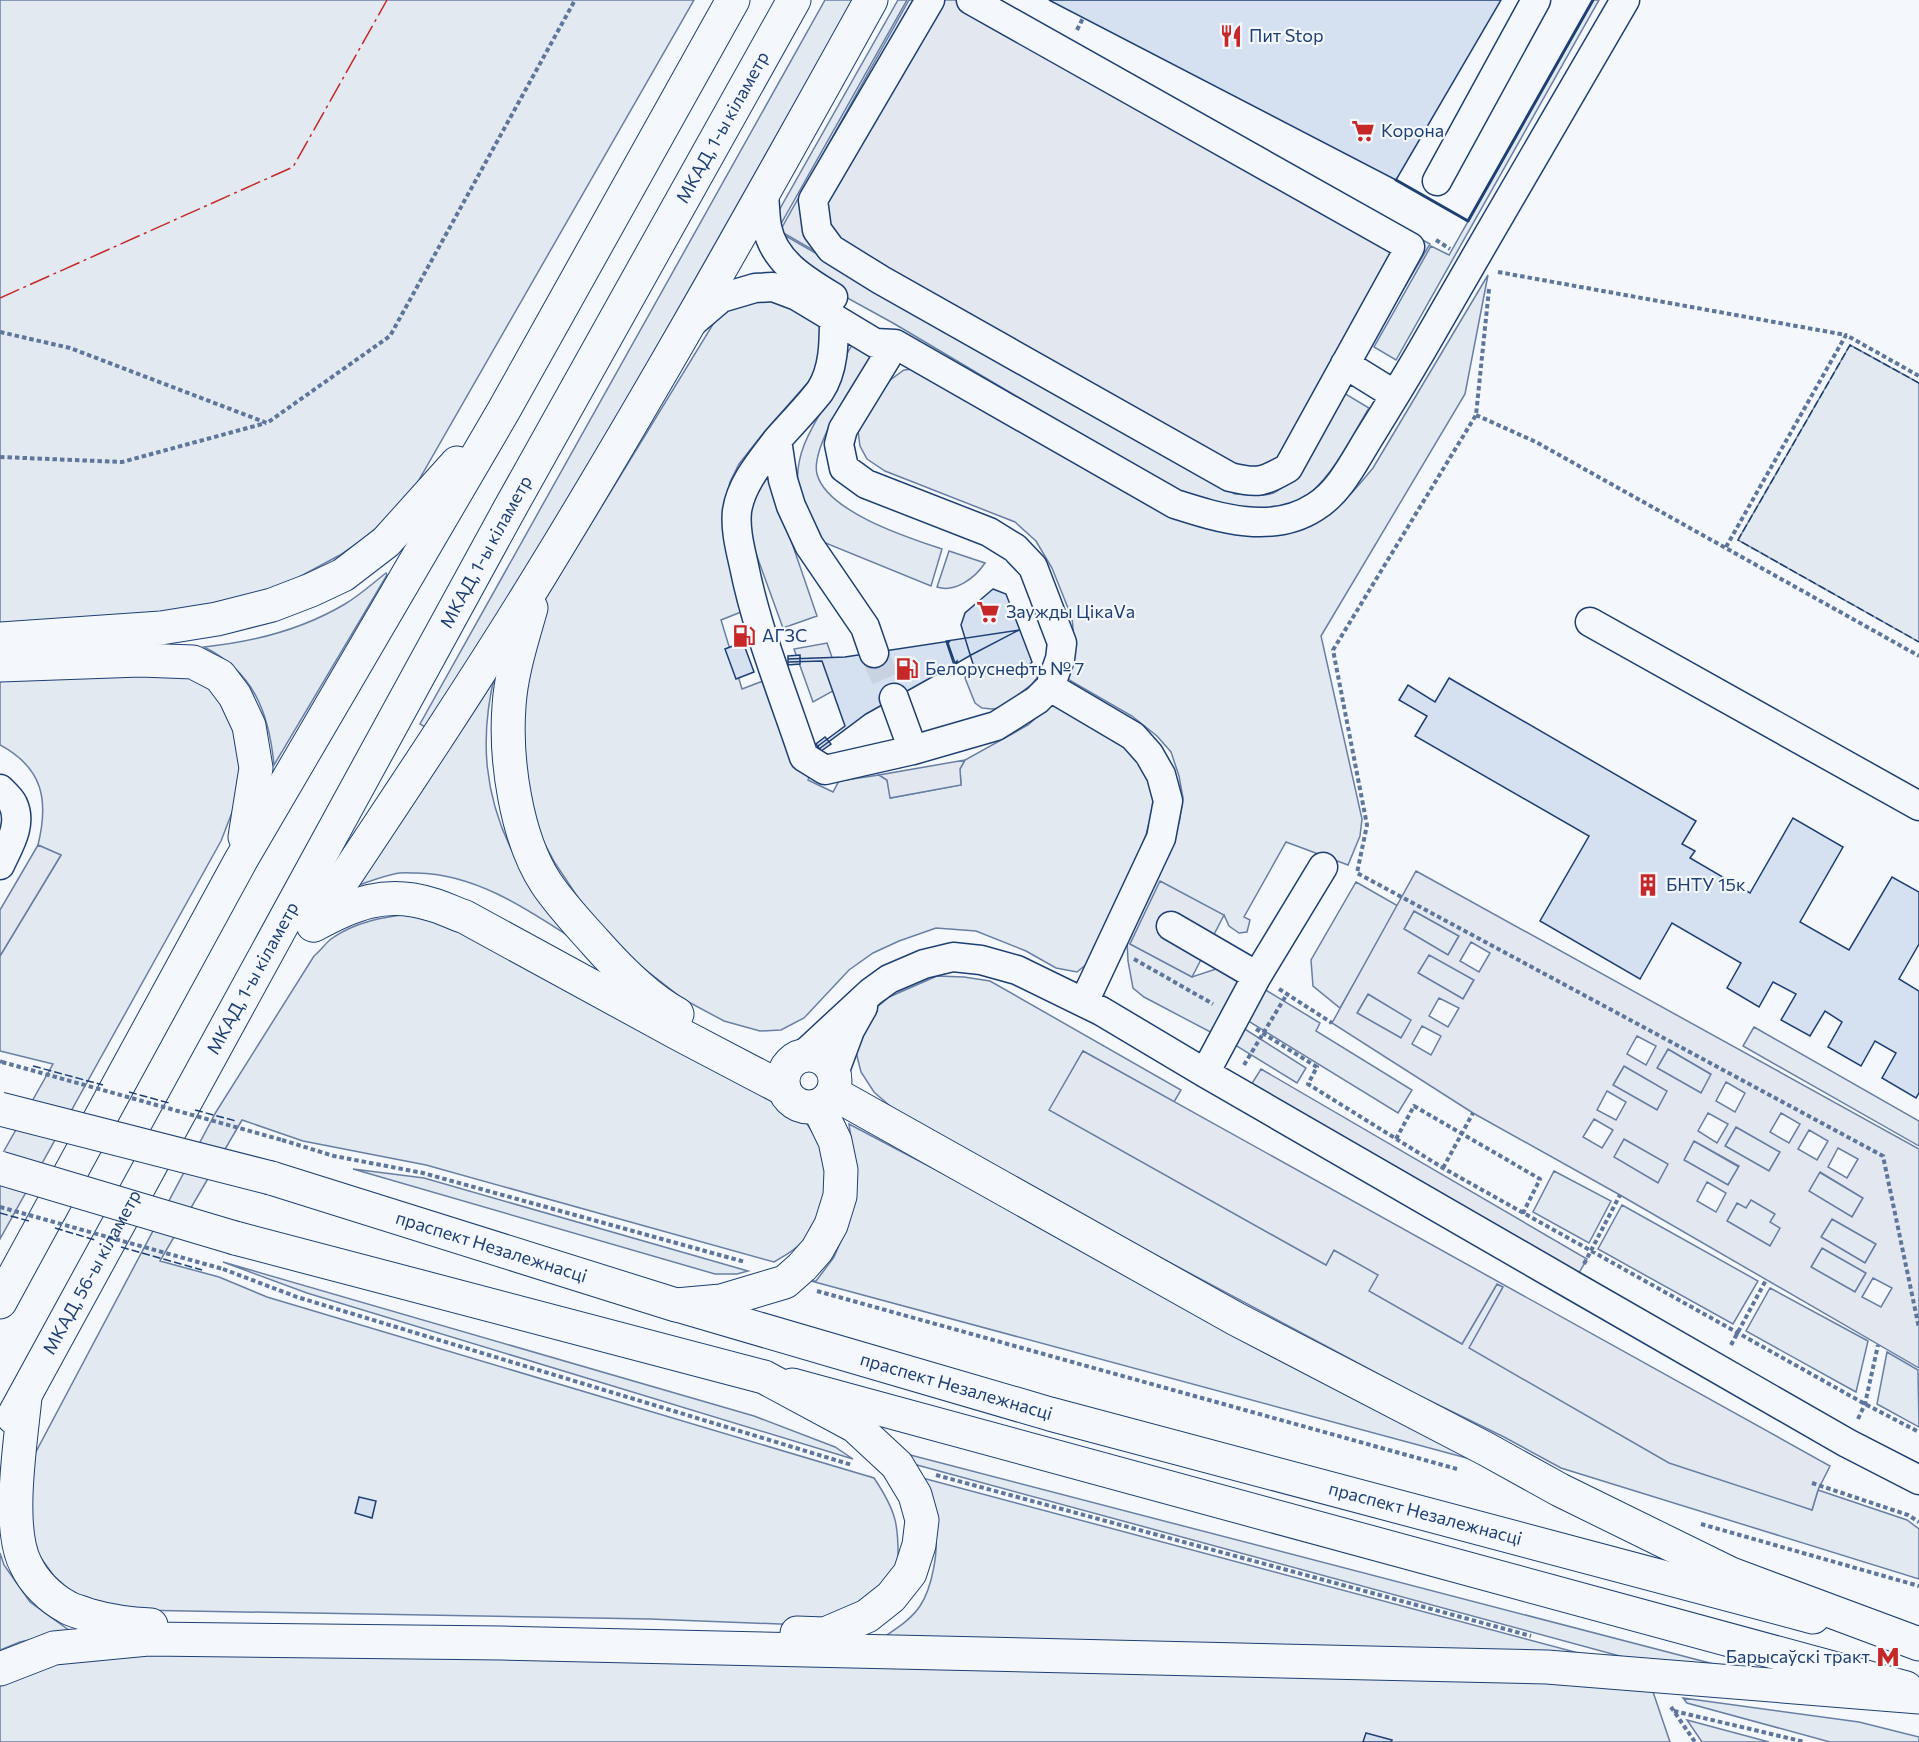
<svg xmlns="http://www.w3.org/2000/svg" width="1919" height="1742" viewBox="0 0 1919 1742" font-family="Commissioner,sans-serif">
<rect width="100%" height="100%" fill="#f4f7fb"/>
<path fill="#e3e9f0" stroke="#687fa3" stroke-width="1.5" d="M0,0H694L416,485L391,515L365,538L340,555L288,583L233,603L176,615L0,625Z
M825,0H853L509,608L425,727L420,724Z
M898,0H907L777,231L1235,494C1246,494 1263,497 1273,493C1301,482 1329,419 1344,393L1369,408C1337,461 1314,520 1239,517C1230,516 1221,514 1212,512L893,323L809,277L790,261L778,248L773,237V221Z
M1593,0H1599L1396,360L1374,347L1431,246L1449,255Z
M1488,275L1465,394L1321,636L1362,819L1360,836L1348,865L1286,842L1244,917L1250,920L1247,932L1239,933L1229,926L1224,915L1130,944L1192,977L1219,968L1240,979L1216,1035L1144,997L1133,988L1128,961L1127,941L1171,845L1179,822L1183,798L1179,776L1171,752L1157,736L1132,716L1064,677L1075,650L1072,618L1052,568L1036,541L1015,522L885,471L867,459L860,446L858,431L886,383L904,370L922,368L1177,516L1277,535C1321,531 1346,501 1373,468Z
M751,292L822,318L828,344L811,379L765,431L739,464L730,482L725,503V545L746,610L721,620L742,689L771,678L813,767L808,780L833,792L839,781L879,775L887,780L891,798L961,785L960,769L965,760L1028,725L1052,704L1122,742L1137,756L1154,793L1152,812L1146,835L1094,958L1077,972L1056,968L1026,951L976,931L936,928L899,941L873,953L849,970L804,1018L781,1030L760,1031L724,1021L683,999L624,953L587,911L555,863L534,824L519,742L536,614L718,316Z
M858,340L870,348L869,359C855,382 810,447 817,474C827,512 909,538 942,549L931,586L823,542C817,530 799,498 798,487C794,451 815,423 832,393C839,380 842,361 849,350C851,346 855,343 858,340Z
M1850,345L1919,383V642L1738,540Z
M764,477L770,479L817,616L783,628L746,526V513Z
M949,551L985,563C975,578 955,593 937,587Z
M386,573L387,575L274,765C269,713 254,672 204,647C253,642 303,629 345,604C360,595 373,583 386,573Z
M827,643L842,686L813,702L794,649Z
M988,663L1034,666L1040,669L1037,678L1032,684L1001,708L992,709L982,708L975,703L965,678L968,671Z
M495,674C479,739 484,797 515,857C520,866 527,875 533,884C546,901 558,919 570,937C524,907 474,874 417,873C410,873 401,872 394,874C381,877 367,882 354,887Z
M170,675L190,678L210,689L227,708L241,740L238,797L221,841L0,1239V1158L53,1064L0,1051V956L61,855L38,845C49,800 43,768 0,745V680Z
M1356,882L1398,906L1340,1008L1313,986L1311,960Z
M1414,911L1459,936L1448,955L1404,929Z
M414,913L437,915L562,979L797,1111C807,1123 825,1148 827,1164C831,1188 818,1225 801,1243C794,1251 784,1256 774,1262L426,1165L303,1141L242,1120L160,1261L219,1277L267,1297L874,1478C897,1512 899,1526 898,1567L860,1606L804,1625L650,1619L133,1610L77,1597L54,1576L32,1546L29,1465L216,1112L314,956C320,951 325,944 331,939C356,921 385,917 414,913Z
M1429,954L1474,980L1463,999L1418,973Z
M937,976L964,977L990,981L1181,1090L1174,1102L1083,1051L1050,1110L1326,1265L1334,1250L1379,1275L1370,1291L1462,1344L1497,1284L1503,1287L1470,1347L1812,1510L1818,1490L1907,1520L1919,1529V1579L1561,1468L1504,1437L1414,1393L1079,1214L898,1113L874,1092L861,1072L855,1048L869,1014L889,997Z
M1264,989L1320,1023L1316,1031L1412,1090L1398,1113L1245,1019Z
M1368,994L1412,1020L1401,1038L1357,1013Z
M1240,1026L1306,1068L1297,1083L1235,1045Z
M1754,1027L1919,1121V1146L1743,1046Z
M1668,1049L1712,1075L1701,1093L1657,1068Z
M1624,1066L1668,1091L1657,1110L1613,1085Z
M849,1124L1500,1467L811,1281H816L834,1257L845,1231L855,1166Z
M1736,1127L1780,1152L1769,1171L1725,1146Z
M1624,1139L1669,1164L1658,1183L1613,1157Z
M1694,1141L1739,1167L1728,1185L1684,1160Z
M353,1169L424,1178L748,1271L737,1274H715Z
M1554,1171L1611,1201L1589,1243L1533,1212Z
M1819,1172L1863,1198L1852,1217L1808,1191Z
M1751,1199L1775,1214L1781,1228L1770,1246L1727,1221L1737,1203Z
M1622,1205L1758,1281L1733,1324L1598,1249Z
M1832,1219L1876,1244L1865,1263L1821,1237Z
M1822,1248L1866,1273L1855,1292L1811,1267Z
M223,1262L754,1416L835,1447L853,1459L307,1293Z
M1770,1288L1868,1341L1856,1392L1746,1331Z
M1887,1352L1918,1370L1919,1427L1877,1404Z
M895,1451L1756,1675L1649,1664L906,1462Z
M915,1476L1642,1670L881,1639C894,1630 911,1620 920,1606C932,1588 939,1551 935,1529C931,1511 921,1493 915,1476Z
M0,1553L4,1565L30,1602L70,1631L20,1642L0,1650Z
M143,1649L1650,1683L1670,1742H0V1683L51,1664Z
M1683,1698L1859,1722L1919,1737V1742H1830L1687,1703Z
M1687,1720L1769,1742H1702Z"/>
<path fill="#e3e8f0" stroke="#687fa3" stroke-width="1.5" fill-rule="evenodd" d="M909,0H1001L1000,3L1430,244L1293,477L1273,493H1235L780,231Z
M965,760L960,769L961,785L890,798L887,780L879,775Z
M38,845L61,855L0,956V910Z
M1416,871L1919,1149V1368L1620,1195L1473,1113L1332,1023ZM1414,911L1459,936L1448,955L1404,929ZM1471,942L1490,953L1479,972L1460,961ZM1429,955L1474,980L1463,999L1418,973ZM1368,994L1411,1020L1401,1038L1357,1013ZM1439,998L1459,1008L1448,1027L1429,1016ZM1422,1026L1441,1036L1431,1055L1412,1044ZM1637,1036L1656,1046L1646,1065L1627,1054ZM1668,1049L1711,1074L1701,1093L1657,1068ZM1624,1066L1667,1091L1657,1110L1613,1085ZM1726,1082L1745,1093L1735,1112L1716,1101ZM1607,1091L1626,1102L1616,1120L1597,1110ZM1708,1113L1728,1124L1717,1143L1698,1131ZM1781,1113L1800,1124L1789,1143L1770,1132ZM1594,1119L1613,1130L1602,1148L1583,1137ZM1736,1127L1780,1152L1769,1171L1725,1146ZM1809,1130L1828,1141L1817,1160L1798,1149ZM1624,1139L1668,1164L1658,1183L1614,1157ZM1694,1141L1739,1166L1728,1185L1684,1160ZM1838,1148L1858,1159L1847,1178L1828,1167ZM1820,1172L1863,1198L1852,1217L1809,1191ZM1707,1182L1726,1193L1716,1212L1697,1201ZM1751,1200L1775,1214L1770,1222L1780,1228L1770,1246L1727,1221L1737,1203L1746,1208ZM1832,1219L1876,1244L1865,1263L1821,1237ZM1822,1248L1866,1273L1855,1292L1811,1267ZM1873,1278L1892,1288L1881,1307L1862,1297Z
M1160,881L1224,915L1192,977L1130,944Z
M1083,1051L1830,1466L1818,1490L1812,1510L1669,1463L1469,1348L1503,1287L1497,1284L1462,1344L1369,1291L1378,1275L1334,1250L1326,1265L1049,1110Z
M1261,1069L1587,1259L1572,1285L1244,1096Z"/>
<path fill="#d5e0f0" stroke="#1d3f73" stroke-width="1.5" d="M1049,0H1501L1396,180Z
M993,589L1006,594L1032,662L1023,672L985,673L973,664L961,625L965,613Z
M1019,630L971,655L954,665L946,641Z
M950,641L948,643L955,663L957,661V663L866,714L819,749L818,746L845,726L822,661L788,662V659L845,657Z
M743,642L754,672L736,679L725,649Z
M800,655V664L788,665V656Z
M1449,678L1696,821L1682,844L1695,851L1690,858L1750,893L1793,818L1843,847L1800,922L1849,950L1892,877L1919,892V944L1899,979L1919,991V1093L1916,1098L1882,1078L1896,1053L1875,1041L1861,1066L1828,1047L1842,1022L1825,1011L1810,1036L1781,1020L1796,994L1773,982L1759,1007L1727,988L1741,963L1672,923L1640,979L1540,921L1589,836L1415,736L1427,716L1399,700L1408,685L1435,702Z
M825,737L831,744L821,751L816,744Z
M359,1497L376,1501L372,1518L355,1513Z
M1366,1733L1392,1740L1391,1742H1363Z"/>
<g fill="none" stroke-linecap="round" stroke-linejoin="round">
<path stroke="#c9d2e0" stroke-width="28" stroke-dasharray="28 14" stroke-linecap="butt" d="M874,653L894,698"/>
<g stroke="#1d3f73" stroke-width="31">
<path id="minor" d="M930,0L813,200L817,230L831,249L881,280L1230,477C1258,484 1263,482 1288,468L1410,247L971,0
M1437,181L1536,0
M764,194C765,205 765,216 767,227C774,262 805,280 833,297
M834,318C834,342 834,370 820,391C807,408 791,424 777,440L783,480L791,506L809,545L865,627L874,653
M694,321L721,298L755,288L773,287L797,296L875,343L895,344L1175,504C1219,518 1272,535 1315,507C1340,492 1355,460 1370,436C1388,407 1405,379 1422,350C1489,233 1557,117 1625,0
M1345,364L1395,395
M777,440C761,461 741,484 737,511C735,529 740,548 744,566C757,631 783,694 804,757L825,770L913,750
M1590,622L1919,806
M1050,687L1133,736L1149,754L1161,775L1168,801L1161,838L1084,1002
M894,698L913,750L996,726L1037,700L1050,687L1060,659L1062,643L1033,567L1015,548L989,532L866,484L844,468L839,444L843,429L895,344
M0,789C4,793 11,799 13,804C23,825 8,847 0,865
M1171,926L1257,976
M802,1056L871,992L889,979L924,964L953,957L981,960L1017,970L1101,1011L1205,1073L1572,1285L1847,1443L1919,1480
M834,1073L850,1030L863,1007
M1205,1073L1257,976L1323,867"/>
</g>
<g stroke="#1d3f73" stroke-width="35">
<g id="major">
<path id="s1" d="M677,1305L1050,1414L1813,1617"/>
<path d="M792,1385L1906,1688"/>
</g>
</g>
<g stroke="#1d3f73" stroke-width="35">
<g id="highway">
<path d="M531,608C522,640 511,673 509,706C505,760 516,837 546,883C560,904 578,923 595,942C618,968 647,998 677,1014"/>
<path d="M0,639L161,628L217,619L272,605L311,590L343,575L386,542L457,463"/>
<path d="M0,665L140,660L193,662L220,676L235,696L249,726L256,768L245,837"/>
<path d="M313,925C390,809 468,693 541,574C656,386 764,193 871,0"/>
<path d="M314,925C352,904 386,890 430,904C442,907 453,913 465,917L681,1035L784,1089"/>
<circle cx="809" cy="1081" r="26"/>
<path d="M833,1093L1236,1319L1486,1449L1560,1490L1731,1574L1919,1644"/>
<path id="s2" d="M271,1178L676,1305L721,1301L785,1282L802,1267L817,1250L831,1225L840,1196L841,1170L835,1141L818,1106"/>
<path d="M235,1238L764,1377L855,1426L897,1465L915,1495L922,1520L919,1545L910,1573L891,1597L867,1616L825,1634L797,1633"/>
<path d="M0,1302L241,860L504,410L733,0"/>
<path d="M25,1397C21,1440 6,1528 26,1565C34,1582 50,1598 67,1607C73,1611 81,1612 88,1615C109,1621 130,1624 151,1625"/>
<path id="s3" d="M13,1417L509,510L794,0"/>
<path d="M0,1669L54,1648L148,1639L502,1643L1547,1667L1919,1697"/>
</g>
</g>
<path stroke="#5e769c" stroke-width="4" stroke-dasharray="4.5 3" stroke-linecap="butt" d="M1077,30L1083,18
M1436,240L1450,249
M1498,272L1846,335
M1489,289L1476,415L1333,650L1367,825L1357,873L1883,1156L1919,1328
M0,332L70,348L267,423L390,336L575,0
M1476,415L1536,442L1919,656
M0,457L122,462L266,423
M1726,547L1846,335L1919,376
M1134,959L1213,1004
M1279,989L1332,1023
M1256,1029L1317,1067L1308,1084L1443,1168L1865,1404L1919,1432
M0,1061L2,1062
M1244,1065L1287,994
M1396,1139L1414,1106L1540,1179L1523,1213
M282,1140L334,1156L423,1173L745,1262
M1443,1168L1473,1113
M1584,1264L1620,1195
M223,1269L297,1297L852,1465
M817,1291L1457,1469
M1731,1345L1766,1280
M1858,1419L1865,1404L1878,1345
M936,1475L1531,1636
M1812,1483L1908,1515L1919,1522
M1701,1524L1919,1586
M1671,1707L1695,1742
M1674,1711L1805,1742"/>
<use href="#minor" stroke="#f4f7fb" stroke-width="28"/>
<use href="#major" stroke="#f4f7fb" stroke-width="33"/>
<use href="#highway" stroke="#f4f7fb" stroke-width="33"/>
<g stroke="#1d3f73" stroke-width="35" stroke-linecap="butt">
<path id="highway-bridge" d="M0,1109L271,1178
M0,1168L235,1238"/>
</g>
<path stroke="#5e769c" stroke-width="4" stroke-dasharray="4.5 3" stroke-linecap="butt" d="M2,1062L282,1140
M0,1207L223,1269"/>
<use href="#highway-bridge" stroke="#f4f7fb" stroke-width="33"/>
<path stroke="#1d3f73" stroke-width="1.5" stroke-dasharray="8 3" stroke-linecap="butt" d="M1919,383L1850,345L1738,540L1919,642
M33,1066L103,1085
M129,1092L169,1103
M195,1110L236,1121
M0,1213L29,1221
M55,1228L95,1240
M121,1247L202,1270"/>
<path stroke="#1d3f73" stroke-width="3" d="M1396,180L1468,221L1593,0"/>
<path stroke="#c62828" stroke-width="1.5" stroke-dasharray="21 4.5 3 4.5" stroke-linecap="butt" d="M0,298L293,167L387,0"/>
</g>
<defs>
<g id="restaurant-bare" transform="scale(1.8)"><path d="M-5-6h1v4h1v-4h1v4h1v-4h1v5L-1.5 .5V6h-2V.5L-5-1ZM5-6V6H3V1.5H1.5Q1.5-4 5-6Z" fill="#c62828" stroke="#f4f7fb" stroke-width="2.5" paint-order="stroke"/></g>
<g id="supermarket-bare" transform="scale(1.8)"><path d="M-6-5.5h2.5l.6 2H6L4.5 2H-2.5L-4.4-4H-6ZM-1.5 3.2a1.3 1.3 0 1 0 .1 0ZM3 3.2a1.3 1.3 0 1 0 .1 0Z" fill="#c62828" stroke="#f4f7fb" stroke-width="2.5" paint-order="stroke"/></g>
<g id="fuel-bare" transform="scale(1.8)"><path d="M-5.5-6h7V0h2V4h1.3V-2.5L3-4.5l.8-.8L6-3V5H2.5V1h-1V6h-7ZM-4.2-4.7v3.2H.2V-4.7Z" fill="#c62828" stroke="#f4f7fb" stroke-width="2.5" paint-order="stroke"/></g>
<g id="building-bare" transform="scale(1.8)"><path d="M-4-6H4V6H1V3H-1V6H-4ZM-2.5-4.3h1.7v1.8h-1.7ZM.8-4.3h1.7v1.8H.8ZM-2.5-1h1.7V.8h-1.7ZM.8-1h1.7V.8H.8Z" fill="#c62828" stroke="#f4f7fb" stroke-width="2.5" paint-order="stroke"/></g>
<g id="metro-bare" transform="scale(1.8)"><path d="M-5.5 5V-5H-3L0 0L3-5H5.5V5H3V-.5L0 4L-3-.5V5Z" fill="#c62828" stroke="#f4f7fb" stroke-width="2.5" paint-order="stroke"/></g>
</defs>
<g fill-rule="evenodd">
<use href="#restaurant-bare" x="1231" y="36"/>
<use href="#supermarket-bare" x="1363" y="131"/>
<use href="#supermarket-bare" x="988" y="612"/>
<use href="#fuel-bare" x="744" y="636"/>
<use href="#fuel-bare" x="907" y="669"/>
<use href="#building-bare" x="1648" y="885"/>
<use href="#metro-bare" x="1888" y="1657"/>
</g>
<g text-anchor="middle" stroke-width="4.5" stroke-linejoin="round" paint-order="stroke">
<g font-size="18" fill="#1d3f73" stroke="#f4f7fb" text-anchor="start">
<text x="1249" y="42">Пит Stop</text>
<text x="1381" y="137">Корона</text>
<text x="1006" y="618">Заужды ЦікаVа</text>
<text x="762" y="642">АГЗС</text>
<text x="925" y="675">Белоруснефть № 7</text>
<text x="1666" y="891">БНТУ 15к</text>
<text x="1870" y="1663" text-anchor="end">Барысаўскі тракт</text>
</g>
<g font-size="18" fill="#1d3f73" stroke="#f4f7fb">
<text dy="6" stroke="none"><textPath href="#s3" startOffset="1472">МКАД, 1-ы кіламетр</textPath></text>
<text dy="6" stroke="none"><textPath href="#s3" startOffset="986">МКАД, 1-ы кіламетр</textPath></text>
<text dy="6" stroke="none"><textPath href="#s3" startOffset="500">МКАД, 1-ы кіламетр</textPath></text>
<text dy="6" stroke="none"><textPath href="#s2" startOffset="231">праспект Незалежнасці</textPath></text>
<text dy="6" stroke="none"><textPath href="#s3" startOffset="165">МКАД, 56-ы кіламетр</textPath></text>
<text dy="6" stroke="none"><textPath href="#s1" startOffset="291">праспект Незалежнасці</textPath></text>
<text dy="6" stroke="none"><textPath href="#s1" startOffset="777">праспект Незалежнасці</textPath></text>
</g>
</g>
</svg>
